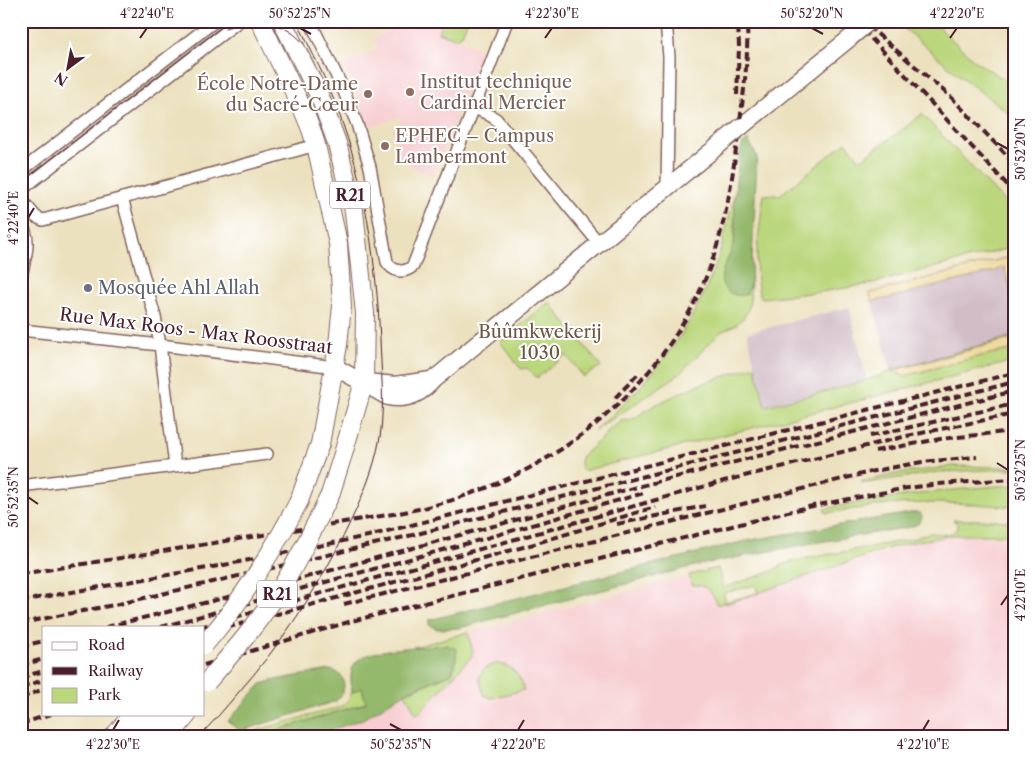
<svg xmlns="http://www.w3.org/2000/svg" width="1035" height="758" viewBox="0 0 1035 758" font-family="'Libre Caslon Text',serif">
<rect width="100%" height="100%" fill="#fff"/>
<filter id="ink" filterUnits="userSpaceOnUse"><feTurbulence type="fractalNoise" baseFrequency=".02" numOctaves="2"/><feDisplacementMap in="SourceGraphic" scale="10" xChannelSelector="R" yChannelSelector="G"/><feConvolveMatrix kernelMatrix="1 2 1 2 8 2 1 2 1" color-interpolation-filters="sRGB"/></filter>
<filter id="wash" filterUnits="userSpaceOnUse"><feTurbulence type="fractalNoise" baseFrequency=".0096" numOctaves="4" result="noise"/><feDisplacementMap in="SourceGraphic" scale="20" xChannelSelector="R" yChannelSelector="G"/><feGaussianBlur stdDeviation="1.12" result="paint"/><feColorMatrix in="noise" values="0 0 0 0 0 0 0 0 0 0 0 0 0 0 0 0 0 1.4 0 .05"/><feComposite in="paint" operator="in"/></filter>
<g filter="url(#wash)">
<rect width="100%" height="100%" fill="#ece1be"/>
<path fill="#f7cfd2" d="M384,21H443L439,32L482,49L434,175L409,165L412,154L400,157L392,128L394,129L399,128L401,132L403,131L399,117L369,127L343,65L378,49L373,39L389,31Z
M956,535L1014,538V737H255L366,703L399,651L718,568L726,602L917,542Z"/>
<path fill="#d2bdc6" d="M1002,258L1014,304V336L891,370L870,293Z
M849,307L867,380L765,406L747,333Z"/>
<path fill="#bbd77d" stroke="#827b54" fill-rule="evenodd" d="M443,21H467L462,35H460L458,39L438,32Z
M896,21H932L975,61L1014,86V117L956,73Z
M922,114L1014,212V247L869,284L820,292L762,298C750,283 761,216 764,195H780L846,142L860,160L906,127Z
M735,192L734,245L728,259L749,289L751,281L750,300L748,311L743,318L737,324L721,332L678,375L594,431C648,384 690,335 715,266C724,242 729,217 735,192Z
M549,302L601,366L584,377L566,355L537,378L527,368L521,369L500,342Z
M1014,336V340H1005L893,371L900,375L905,376L976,357L1014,349V361L583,471L580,463L581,457L607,434V432L621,421L631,420L655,405L695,386L755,366L765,406C785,401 881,380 891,370Z
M953,466L1012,467V469L939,472L866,483L861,482L896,474Z
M1014,485V507C968,503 921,501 875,506C859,508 842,511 826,513L824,509C887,497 950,489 1014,485Z
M953,520H994L1014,522V535H955L918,541L886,549L726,604L725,602L717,605C713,592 706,584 692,585L689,575L718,568L723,588L773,571C788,559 812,558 831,554C857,549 882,545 908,540C915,539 923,534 930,533C940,533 952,538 958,527V524ZM755,585L758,593L725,602L724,593Z
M468,632L473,652L471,657L419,713L416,714L405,693L451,674L446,645L411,648Z
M497,664C511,664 521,676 524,690L491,698L484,695L479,678C481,670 488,665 497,664Z
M362,688L366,703L255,737H241L262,729L340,707L348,701L352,692Z"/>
<path fill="#94b86c" stroke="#6f6c4c" d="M748,140L756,154L757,158L751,281L747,294C737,298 726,294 722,283C719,271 730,257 733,246C738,229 733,209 735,192C736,176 739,161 742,145Z
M916,512L920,513L922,516C921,524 917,524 910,527L807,544L698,565L459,628L437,629L429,625V620L745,541Z
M446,645L457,649L455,666L451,674L410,690L363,719L334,729L311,737H267L265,734L366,703L362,688L352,692C351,682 349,671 356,662C368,647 426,647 446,645Z
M329,670C347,672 348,691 336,701L240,731L228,721L261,684L275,680Z"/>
<path fill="#eeda9e" stroke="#9c7c64" d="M1014,256V304L1004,267L992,272L885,299L872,301L870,293Z
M1006,340H1014V349L976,357L904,376L892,371Z"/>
</g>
<g filter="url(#ink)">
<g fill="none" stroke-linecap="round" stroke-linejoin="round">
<g stroke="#83635e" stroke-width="14">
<path id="street" d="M310,21L343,89L357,124L370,167L387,262C393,272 404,274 413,266L507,21
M666,21L669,57L667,187
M474,108L486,113L496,119L598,242
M21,171L215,21
M21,190L239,21
M122,198L155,317L160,345L175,466
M21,199L36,217L43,220L316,145
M21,224C33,239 24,260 21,277
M21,330L160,345L335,367
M21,486L267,454"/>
</g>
<g stroke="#83635e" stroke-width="19">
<path id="secondary" d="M742,126L850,38
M335,367L388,397C407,401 421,394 433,380L719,145
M366,382L395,385L431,380"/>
</g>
<g stroke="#83635e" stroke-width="20">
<path id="primary" d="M260,21L304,112L311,129L316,145L338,243L342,306L338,345L320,444L299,501
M282,21L320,97L337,143L354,211L365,313L364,382L343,454L330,495
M113,737L133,714
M131,737L151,714
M150,737L170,714
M169,737L188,714"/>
</g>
<use href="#street" stroke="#fff" stroke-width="11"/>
<use href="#secondary" stroke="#fff" stroke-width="16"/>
<use href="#primary" stroke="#fff" stroke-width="18"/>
<path stroke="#4a1f2b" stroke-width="1" d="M258,21C276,23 292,29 304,44
M225,28L249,21
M21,183L230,21
M198,737C212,724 225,708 238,693C281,644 316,592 345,533C360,502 374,472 380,437C385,405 381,371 380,339C376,261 366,184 338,111C327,80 311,51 297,21"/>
<path stroke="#4a1f2b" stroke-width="4" stroke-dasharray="8 4" stroke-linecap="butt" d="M855,21L1014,192
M868,26L952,98L1014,163
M737,95L739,47L738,21
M615,398L639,373
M870,436L1014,404
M875,451L940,439L1014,431
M617,524L705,506
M21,574L375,517C407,512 437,506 467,495C576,458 669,376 710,267C723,231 730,194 735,157C741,111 749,67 747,21
M21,601L224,565L368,536L1014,373
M344,604L874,471L922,462L977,457
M21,623L119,604L417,534L1014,382
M106,627L277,585L633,488L1014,391
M161,627L483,539L644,493
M200,627L724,481L907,436L1014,414
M204,634L527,546L655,507
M21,646L44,641
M21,665L44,659
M204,665L352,621L808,507L901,489L939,484L1014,479
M21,677L44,671
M21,687L44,680
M21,698L44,689
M21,724L51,714"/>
<g stroke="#83635e" stroke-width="19" stroke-linecap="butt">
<path id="secondary-bridge" d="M850,38L870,21
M719,145L742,126"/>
</g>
<g stroke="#83635e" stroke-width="20" stroke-linecap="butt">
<path id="primary-bridge" d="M204,645C242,601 272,553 299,501
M207,682C236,649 265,615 287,578C303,551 316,523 330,495"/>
</g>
<use href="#secondary-bridge" stroke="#fff" stroke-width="16"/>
<use href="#primary-bridge" stroke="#fff" stroke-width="18"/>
</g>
</g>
<path fill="none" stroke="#4a1f2b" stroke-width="2" d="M300,28L311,34M812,28L823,34M140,38L147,28M545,38L552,28M950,38L957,28M997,143L1008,149M28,218L34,208M997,463L1008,470M28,497L38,504M1001,605L1008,595M390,724L401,730M113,730L119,720M518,730L524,720M923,730L929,720"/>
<g fill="#8d6e63" stroke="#fff" stroke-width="2">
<circle cx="410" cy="92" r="5"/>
<circle cx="368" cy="94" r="5"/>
<circle cx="385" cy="146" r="5"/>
</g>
<circle fill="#6b7280" stroke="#fff" stroke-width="2" cx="88" cy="288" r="5"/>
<g text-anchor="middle" stroke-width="4" stroke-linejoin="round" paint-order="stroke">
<g fill="#fff" stroke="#80626b" stroke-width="1">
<rect x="330" y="181.5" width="40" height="27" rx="4"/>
<rect x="257" y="580.5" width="40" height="27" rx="4"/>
</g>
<g font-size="16" font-weight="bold" fill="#4a1f2b">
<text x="350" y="201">R21</text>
<text x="277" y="600">R21</text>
</g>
<g font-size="18" fill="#785e54" stroke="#fff" text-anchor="start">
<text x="420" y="88">Institut technique<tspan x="420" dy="21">Cardinal Mercier</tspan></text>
<text x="358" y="90" text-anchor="end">École Notre-Dame<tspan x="358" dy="21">du Sacré-Cœur</tspan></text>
<text x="395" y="142">EPHEC – Campus<tspan x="395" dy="21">Lambermont</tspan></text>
</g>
<g font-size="18" fill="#5b616d" stroke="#fff" text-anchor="start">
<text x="98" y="294">Mosquée Ahl Allah</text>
</g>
<g font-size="18" fill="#4a1f2b" stroke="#fff">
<text transform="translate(196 331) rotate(7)" y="6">Rue Max Roos - Max Roosstraat</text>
</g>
<g font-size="18" fill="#6c5644" stroke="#fff">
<text x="540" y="338">Bûûmkwekerij<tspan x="540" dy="21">1030</tspan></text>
</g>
</g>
<rect width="1035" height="758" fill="none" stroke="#fff" stroke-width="55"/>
<rect x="42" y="626" width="162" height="90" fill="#ffffff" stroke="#b7a5aa"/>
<rect x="52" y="642" width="25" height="8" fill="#ffffff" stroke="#b7a5aa"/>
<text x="88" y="650" font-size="15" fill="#4a1f2b">Road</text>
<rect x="52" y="667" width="25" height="8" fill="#4a1f2b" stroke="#b7a5aa"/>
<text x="88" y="676" font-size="15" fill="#4a1f2b">Railway</text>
<rect x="52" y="688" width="25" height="15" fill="#bbd77d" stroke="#b7a5aa"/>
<text x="88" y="700" font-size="15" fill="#4a1f2b">Park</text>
<g transform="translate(68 68) rotate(212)" stroke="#ffffff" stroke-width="4" paint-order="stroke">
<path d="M0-4L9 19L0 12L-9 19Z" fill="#4a1f2b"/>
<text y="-8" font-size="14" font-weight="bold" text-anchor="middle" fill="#4a1f2b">N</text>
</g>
<rect x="28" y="28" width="980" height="702" fill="none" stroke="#4a1f2b" stroke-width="2"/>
<g font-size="12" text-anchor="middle" fill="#4a1f2b">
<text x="147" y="18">4°22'40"E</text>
<text x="300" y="18">50°52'25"N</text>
<text x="552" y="18">4°22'30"E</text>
<text x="812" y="18">50°52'20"N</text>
<text x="957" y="18">4°22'20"E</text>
<text transform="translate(1021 149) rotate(-90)" y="4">50°52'20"N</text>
<text transform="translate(14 218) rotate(-90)" y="4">4°22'40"E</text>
<text transform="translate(1021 470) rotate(-90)" y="4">50°52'25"N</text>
<text transform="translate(14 497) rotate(-90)" y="4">50°52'35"N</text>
<text transform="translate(1021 595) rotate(-90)" y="4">4°22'10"E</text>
<text x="113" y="749">4°22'30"E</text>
<text x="401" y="749">50°52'35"N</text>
<text x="518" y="749">4°22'20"E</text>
<text x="923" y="749">4°22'10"E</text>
</g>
</svg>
